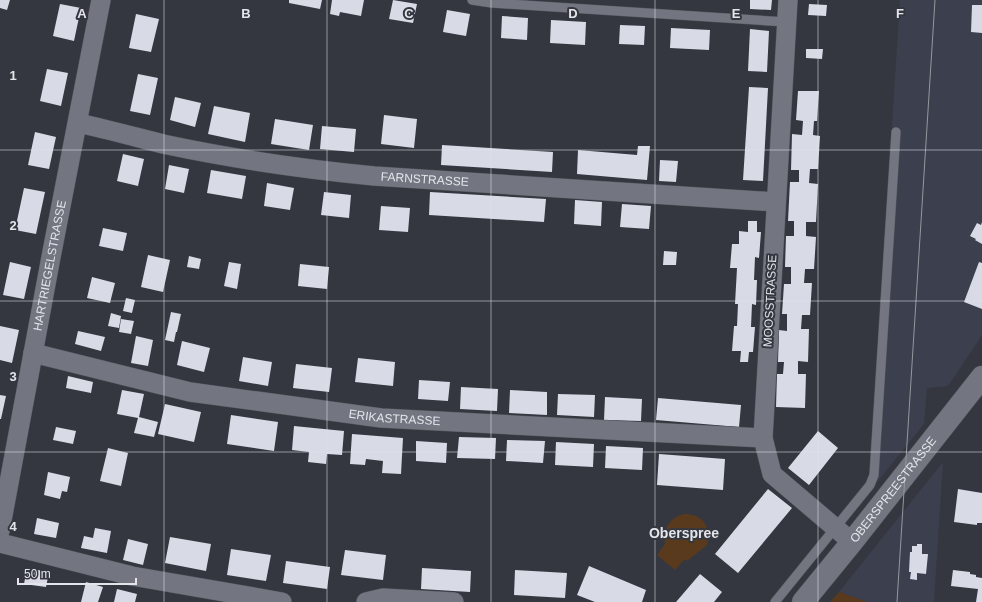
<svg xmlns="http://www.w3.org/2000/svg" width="982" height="602" viewBox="0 0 982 602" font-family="Helvetica,sans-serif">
<rect width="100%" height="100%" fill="#34373f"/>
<path fill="#3c3f4e" d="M900,0H982V335L948,386L927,388L924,424L877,482L878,443L871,451Z
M943,462L934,602H867L839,592Z"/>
<path fill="#5a3a1d" d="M684,514C704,514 711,528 707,545L687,561L685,559L675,570L657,555L665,544C663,528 669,518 684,514Z
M839,592L867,602H830Z"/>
<path fill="#d8dae6" d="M0,0H10L7,10L0,8Z
M289,0H322L320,9L289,3Z
M332,0H364L361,16L340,12L339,16L330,14Z
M393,0L417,4L413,23L389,19Z
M750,0H772L771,10L750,9Z
M60,4L81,8L74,41L53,36Z
M809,4L827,5L826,16L808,15Z
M972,5H982V33L971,32Z
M447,10L470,14L466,36L443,32Z
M136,14L159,19L151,52L129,48Z
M502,16L528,18L527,40L501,38Z
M551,20L586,22L585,45L550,43Z
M620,25L645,26L644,45L619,44Z
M671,28L710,30L709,50L670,48Z
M750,29L769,31L767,72L748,71Z
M806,49H823L822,59L806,58Z
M47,69L68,73L61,106L40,101Z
M138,74L158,78L150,115L130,111Z
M749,87L768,88L763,181L743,180Z
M798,91H819L817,121H814L813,135L820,136L818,169H810L809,183L818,184L816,222H806V236L816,237L814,269H805L804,283H812L810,315H802L801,329H809L808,362L798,361V374H806L805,408L776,407L777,374H783L784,362H778L779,330L787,331V314H782L784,284H791V267H785L786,236H794V221H788L790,182H799V170H791L792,134L802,135L803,121L796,120Z
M175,97L201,103L195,127L170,120Z
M214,106L250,113L245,142L208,134Z
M384,115L417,119L414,148L381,144Z
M275,119L313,125L309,150L271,144Z
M322,126L356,129L354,152L320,149Z
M35,132L56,137L49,169L28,165Z
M442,145L553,152L552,172L441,165Z
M638,146H650L647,180L577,174L578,150L637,155Z
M123,154L144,159L138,186L117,181Z
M660,160L678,161L676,182L659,181Z
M169,165L189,169L184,193L165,189Z
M211,170L246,176L242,199L207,193Z
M267,183L294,188L290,210L264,206Z
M24,188L45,192L36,234L15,230Z
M324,192L351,195L349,218L321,215Z
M430,192L546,199L544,222L429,215Z
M575,200L602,202L601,226L574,224Z
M622,204L651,206L649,229L620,227Z
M381,206L410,208L408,232L379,230Z
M748,221H757V232H761L759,258L755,257L754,280H757L756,305L752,304L751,327H755L753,352H749L748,362H740L741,351H732L734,326H737L738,304H735L737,268H730L732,244H739V231L748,232Z
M982,222V244L975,240L976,239L970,236L977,223L981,225Z
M103,228L127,233L123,251L99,246Z
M664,251L677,252L676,265H663Z
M148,255L170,260L163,292L141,287Z
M189,256L201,259L199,269L187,267Z
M10,262L31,267L24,299L3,295Z
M229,262L241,264L237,289L224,286Z
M979,262L982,263V309L964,302Z
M300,264L329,267L327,289L298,286Z
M92,277L115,283L110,303L87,298Z
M126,298L135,300L132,313L123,311Z
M171,312L181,314L177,332H176L174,342L165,340Z
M111,313L121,316L119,328L108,326Z
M121,319L134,321L131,334L119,332Z
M0,326L19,330L12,363L0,360Z
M78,331L105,337L101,351L75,344Z
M136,336L153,340L148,366L131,363Z
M182,341L210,348L204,372L177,365Z
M243,357L272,362L268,386L239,381Z
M358,358L395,362L393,386L355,382Z
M296,364L332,368L329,392L293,388Z
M68,376L93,382L91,393L66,388Z
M419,380L450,382L448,401L418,399Z
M461,387L498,389L497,411L460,409Z
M122,390L144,394L139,417L158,422L154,437L134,433L138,418L117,414Z
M510,390L547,392V415L509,413Z
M558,394L595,395L594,417L557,415Z
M0,395L6,396L1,419H0Z
M605,397L642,399L641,421L604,420Z
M658,398L741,405L739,427L656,420Z
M165,404L201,412L194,442L158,434Z
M231,415L278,422L274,451L227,444Z
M294,426L344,431L342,455L327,454L326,464L308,462L309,452L292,450Z
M56,427L76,431L73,444L53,440Z
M818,431L838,448L809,485L788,468Z
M352,434L403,438L401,474L382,473L383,461L366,459L365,465L350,464Z
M459,437L496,438L495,459L457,458Z
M507,440L545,441L543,463L506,461Z
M416,441L447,443L446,463L416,461Z
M556,442L594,444L593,467L555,465Z
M606,446L643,448L642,470L605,468Z
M108,448L128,453L121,486L100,481Z
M659,454L725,459L723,490L657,485Z
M48,472L70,477L67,492L62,491L60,499L44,495Z
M768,489L792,508L738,573L715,554Z
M958,489L982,493V523H977V525L954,522Z
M37,518L59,523L56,538L34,534Z
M95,528L111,531L107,553L81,548L84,536L93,538Z
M170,537L211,544L206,571L165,563Z
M128,539L148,544L143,565L123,560Z
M917,544H922V554H928L926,574L917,573V580L910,579L911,572H909L910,552H912V546H917Z
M231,549L271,555L266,581L227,575Z
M345,550L386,555L383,580L341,575Z
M286,561L330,567L327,589L283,583Z
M589,566L646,590L642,602H595L577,595Z
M27,568L49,572L46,587L24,584Z
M422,568L471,571L470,592L421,589Z
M515,570L567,573L565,598L514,595Z
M953,570L970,572V574L976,575V577L982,578V602H976L978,589L951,586Z
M700,574L722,592L714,602H676Z
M86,582L103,587L98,602H81Z
M117,589L137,594L135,602H114Z"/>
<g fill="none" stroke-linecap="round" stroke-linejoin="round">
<g stroke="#54565d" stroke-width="10">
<path id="lane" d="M472,0L492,3L787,22
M775,602L870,485L874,475L896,132"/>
</g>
<g stroke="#54565d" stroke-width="20">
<g id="street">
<path d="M788,0L763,438L772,474L852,542"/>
<path id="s1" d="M78,123C106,129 135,137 163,144C233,159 303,169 374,176L776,202"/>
<path id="s2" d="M33,353L190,392L381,418L763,438"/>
<path id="s3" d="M0,531L51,257L101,0"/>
<path d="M0,543L132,576L282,602"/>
<path d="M366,602L383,598L454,602"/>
</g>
</g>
<g stroke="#54565d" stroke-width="23">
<g id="secondary">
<path id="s4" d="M803,602L852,542L982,377"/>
</g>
</g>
<use href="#lane" stroke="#737680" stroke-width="9"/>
<use href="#street" stroke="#737680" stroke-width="19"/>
<use href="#secondary" stroke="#737680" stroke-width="22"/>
<path stroke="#96989f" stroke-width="1" d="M897,602L935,0"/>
</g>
<path fill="none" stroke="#e3e5eb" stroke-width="1" stroke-opacity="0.55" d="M164,0V602M327,0V602M491,0V602M655,0V602M818,0V602M0,150H982M0,301H982M0,452H982"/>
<g text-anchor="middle" stroke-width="4" stroke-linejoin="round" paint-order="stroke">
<g font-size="12" fill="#e3e5eb" stroke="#34373f">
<text dy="4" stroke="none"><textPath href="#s1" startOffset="352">FARNSTRASSE</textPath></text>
<text dy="4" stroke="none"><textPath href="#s3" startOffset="270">HARTRIEGELSTRASSE</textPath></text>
<text transform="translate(770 301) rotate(-87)" y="4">MOOSSTRASSE</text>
<text dy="4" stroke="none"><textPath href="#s2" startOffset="368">ERIKASTRASSE</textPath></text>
<text dy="4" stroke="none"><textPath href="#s4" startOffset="144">OBERSPREESTRASSE</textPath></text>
</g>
<g font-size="14" font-weight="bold" fill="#e3e5eb" stroke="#34373f">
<text x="684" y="538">Oberspree</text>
</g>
</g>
<g font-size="13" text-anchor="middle" font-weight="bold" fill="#e3e5eb" stroke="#34373f" stroke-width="4" stroke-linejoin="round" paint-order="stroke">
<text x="82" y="18">A</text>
<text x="246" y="18">B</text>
<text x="409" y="18">C</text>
<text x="573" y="18">D</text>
<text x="736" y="18">E</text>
<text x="900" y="18">F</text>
<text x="13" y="80">1</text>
<text x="13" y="230">2</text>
<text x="13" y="381">3</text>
<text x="13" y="531">4</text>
</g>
<path d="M18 578v6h118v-6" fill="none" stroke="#e3e5eb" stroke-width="2"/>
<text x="24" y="578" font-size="12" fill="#e3e5eb" stroke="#34373f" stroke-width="3" paint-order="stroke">50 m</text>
</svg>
